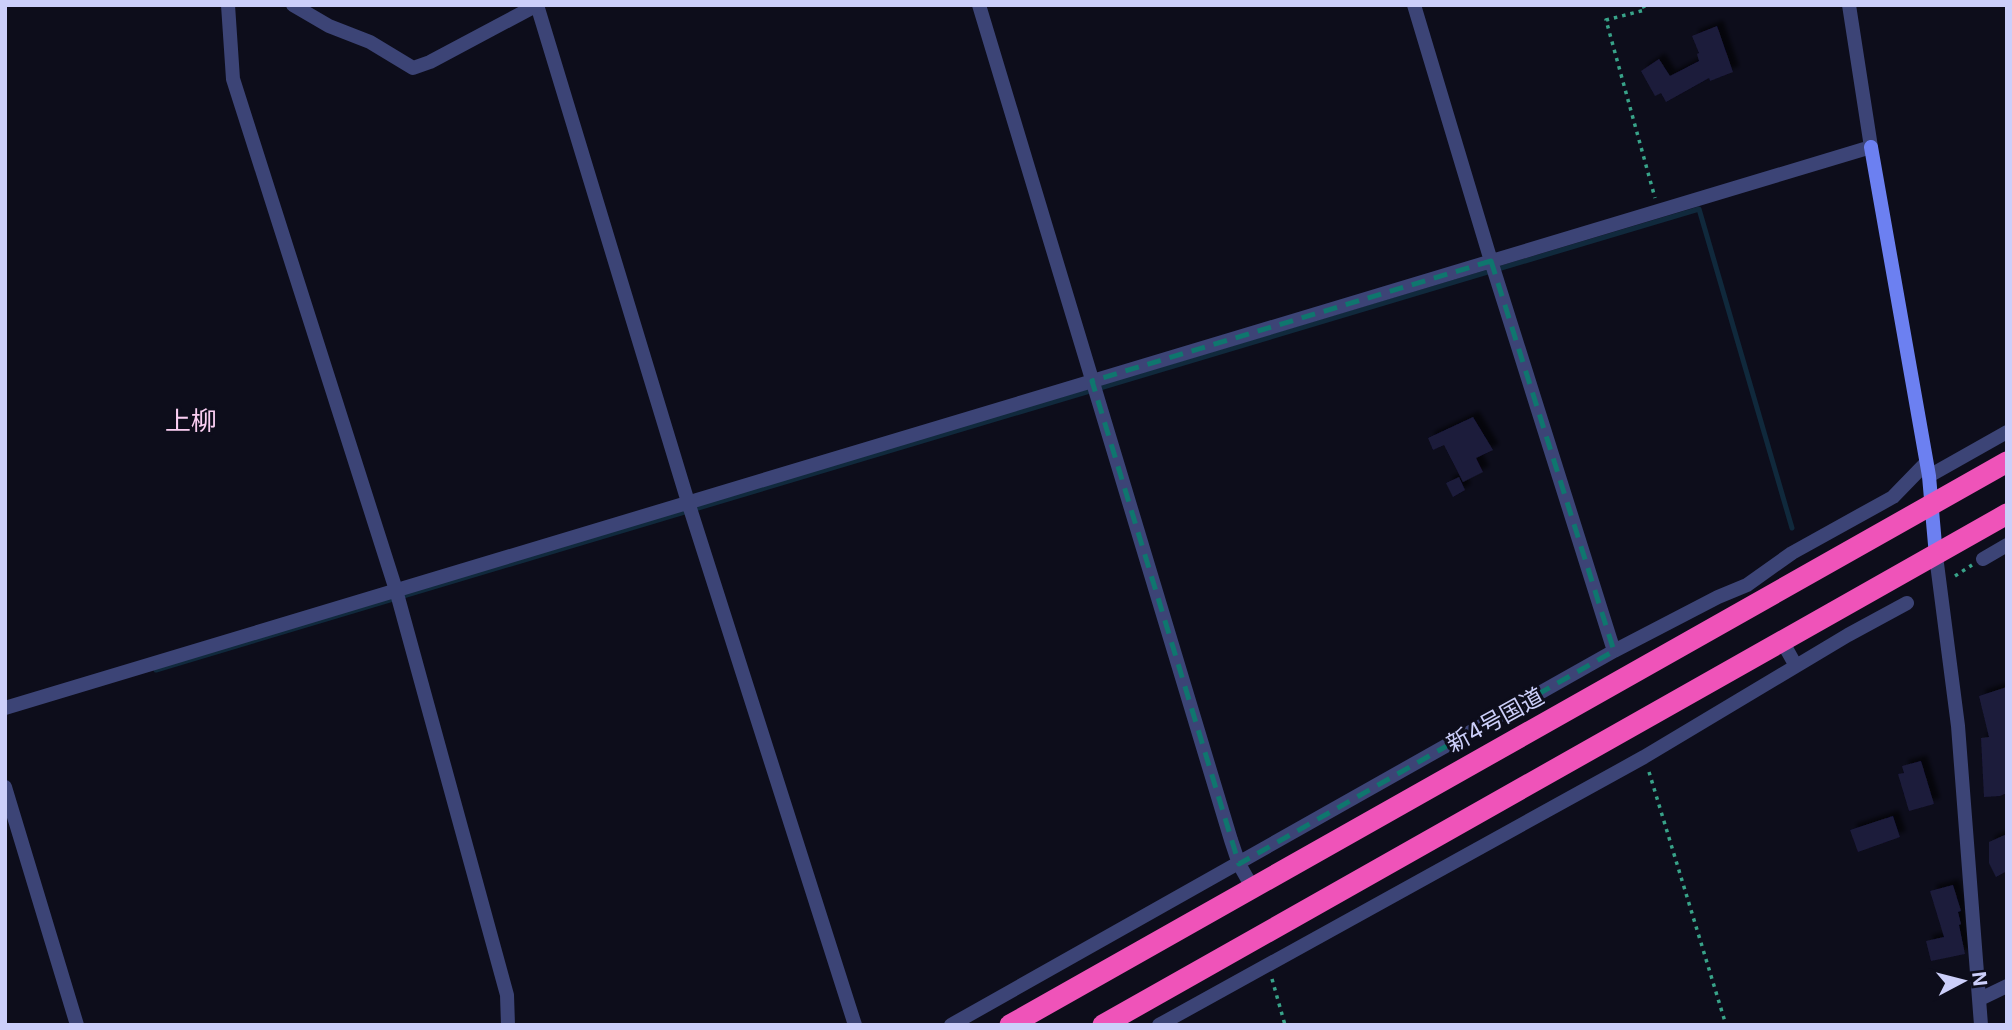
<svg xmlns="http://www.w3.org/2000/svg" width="2012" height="1030" viewBox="0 0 2012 1030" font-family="Inter,'Noto Sans JP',sans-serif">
<defs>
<filter id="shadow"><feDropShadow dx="6" dy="-6" stdDeviation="2" flood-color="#0009"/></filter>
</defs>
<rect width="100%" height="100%" fill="#0d0d1b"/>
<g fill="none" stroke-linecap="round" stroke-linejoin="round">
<path stroke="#10293c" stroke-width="5" d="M156,670L1699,209L1792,528"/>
</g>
<path fill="#1c1b3b" filter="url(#shadow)" d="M1717,26L1733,72L1710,81L1709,78L1666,102L1661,93L1655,96L1641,71L1659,59L1670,76L1699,61L1697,54L1699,53L1692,36Z
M1473,417L1493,450L1476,458L1483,472L1463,482L1444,445L1433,450L1428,438Z
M1459,477L1465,490L1453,497L1446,483Z
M2007,687V793L2000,796L1984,797L1981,738L1989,737L1979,696Z
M1921,761L1934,804L1909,811L1898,774L1904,773L1902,766Z
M1893,816L1900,837L1858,852L1850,830Z
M2007,834V871L1996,877L1989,863V842Z
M1953,885L1961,911L1958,912L1961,924L1959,925L1965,954L1931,961L1926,941L1944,937L1930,891Z"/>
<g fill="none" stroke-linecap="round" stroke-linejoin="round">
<path stroke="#38a389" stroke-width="3.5" stroke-dasharray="3.5 5" stroke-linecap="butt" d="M1643,5L1645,10L1606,20L1655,198
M1955,576L1972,565
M1649,772L1726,1025
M1272,979L1285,1025"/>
<path stroke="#3c4476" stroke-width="14" d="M228,5L233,79L396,590L507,995L508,1025
M293,5L329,26L370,42L413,68L430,62L537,5
M537,5L688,502L855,1025
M979,5L1231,840L1239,864L1252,887
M1414,5L1491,261L1614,651
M1929,476L2007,432
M1936,556L1958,726L1981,1025
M1983,559L2007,545
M1782,641L1796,666
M5,708L1871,147L1849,5
M5,787L77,1025
M1980,999L2007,986
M951,1025L1614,651L1718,597L1747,585L1792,553L1893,497L1926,463
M1159,1025L1644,757L1848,635L1907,603"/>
<path stroke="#6c80f1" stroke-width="14" d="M1871,147L1929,476L1936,556"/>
<path stroke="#ef53b9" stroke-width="21" d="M1010,1025L2007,462
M1103,1025L2007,514"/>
</g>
<path fill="none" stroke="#0f766e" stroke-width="5" stroke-dasharray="14 9" stroke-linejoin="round" d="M1491,261L1614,651L1239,864L1092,381Z"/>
<g text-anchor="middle" stroke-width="6" stroke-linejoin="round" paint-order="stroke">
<g font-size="23" fill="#cccffa" stroke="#0d0d1b">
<text transform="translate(1495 720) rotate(-29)" y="8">新4号国道</text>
</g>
<g font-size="26" fill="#facef2" stroke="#0d0d1b">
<text x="191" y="430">上柳</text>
</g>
</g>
<rect width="2012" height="1030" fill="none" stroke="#cccffa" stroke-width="14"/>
<g transform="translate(1963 981) rotate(83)" stroke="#0d0d1b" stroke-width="5" paint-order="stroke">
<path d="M0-5L12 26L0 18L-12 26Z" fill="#cccffa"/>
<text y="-10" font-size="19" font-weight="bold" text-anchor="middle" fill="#cccffa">N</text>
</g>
</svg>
